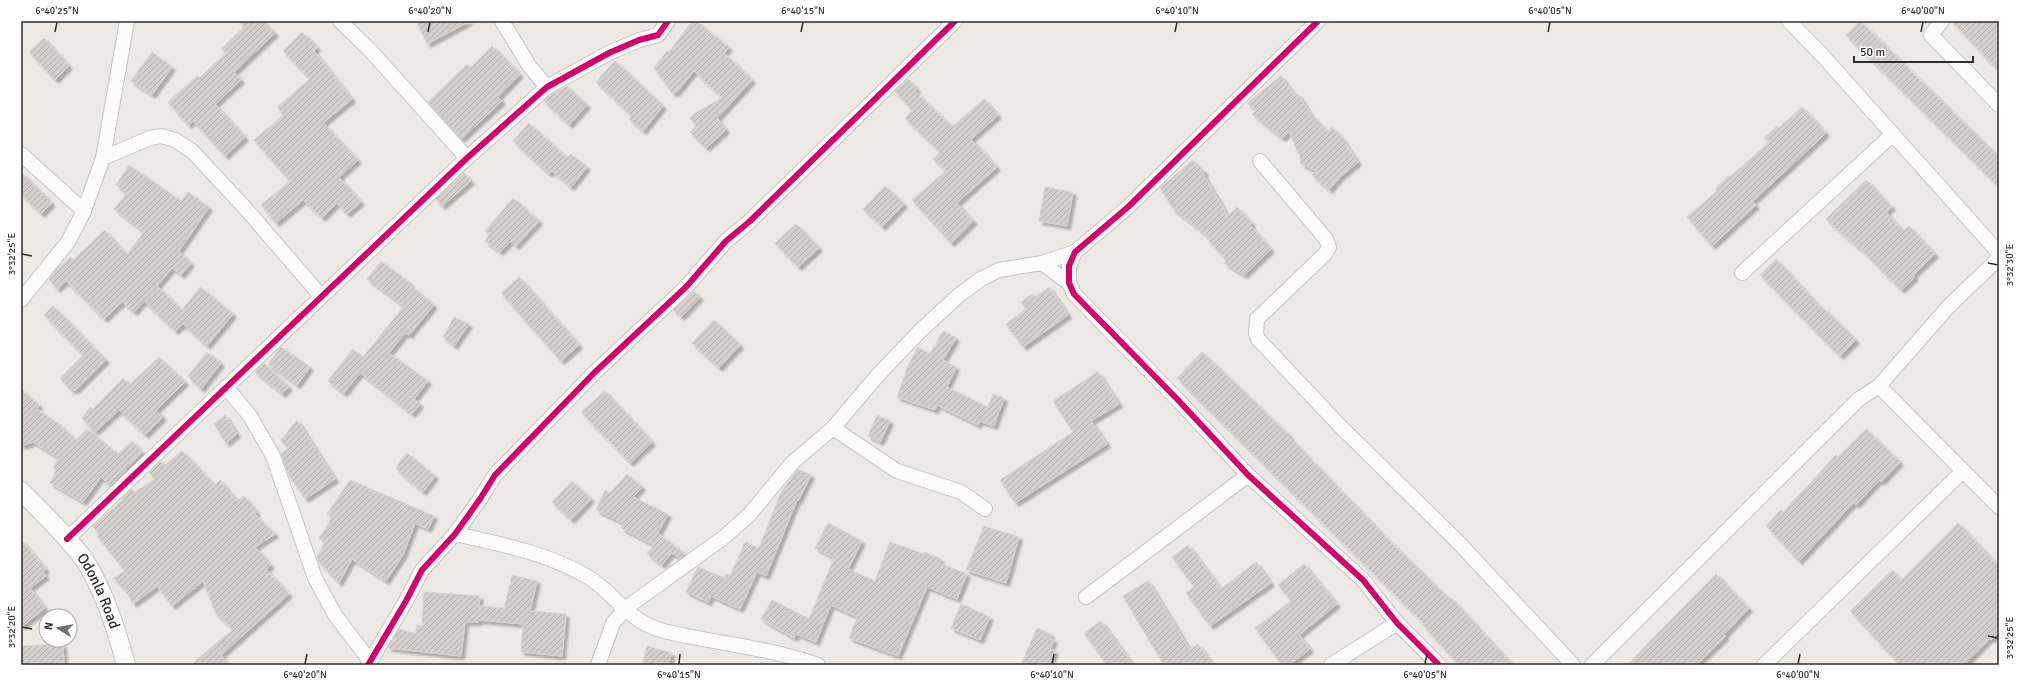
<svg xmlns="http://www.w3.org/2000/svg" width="2020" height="686" viewBox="0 0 2020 686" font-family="Signika,sans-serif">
<defs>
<pattern id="building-hatch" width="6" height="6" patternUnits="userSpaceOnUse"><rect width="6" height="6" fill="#d1cecb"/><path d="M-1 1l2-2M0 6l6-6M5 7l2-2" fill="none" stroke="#b4b1af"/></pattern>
<filter id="shadow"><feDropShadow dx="3.5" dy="3.5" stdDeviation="1" flood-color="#0004"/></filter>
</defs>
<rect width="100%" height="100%" fill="#ece8e4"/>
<path fill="url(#building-hatch)" stroke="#d7d4d0" filter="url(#shadow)" d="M239,21H263L275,33L234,72L241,80L215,104L245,137L225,156L193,121L188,125L168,102L197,76L199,78L226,53L221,49L244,27Z
M416,21H470L427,44Z
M692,21H696L729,47L724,53L752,80L717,118L726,130L706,148L690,132L696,126L690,118L695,113L722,98L694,71L676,93L675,91L673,94L654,68L667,51L669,52Z
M1860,21L1999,157V187L1846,35Z
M1951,21H1999V71Z
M302,32L317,47L314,51L352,99L323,123L358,160L339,177L361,202L347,214L337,203L322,218L303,200L276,223L261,205L290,181L254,140L283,115L277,107L310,79L283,51Z
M44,38L69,66L55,80L29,52Z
M492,46L520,74L498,97L502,101L461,139L428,102L467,64L470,68Z
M152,52L172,67L152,95L131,81Z
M615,61L663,106L643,131L629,119L632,116L596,82Z
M1281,76L1295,96L1298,94L1310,113L1327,132L1332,127L1342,138L1358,162L1340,177L1329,190L1312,175L1317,171L1301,164L1300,157L1289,132L1282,138L1252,114L1257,110L1247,103Z
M908,79L917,89L915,91L952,127L984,99L998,115L971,139L997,167L957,203L974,221L951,243L912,200L946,171L933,159L940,152L905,118L912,110L895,91Z
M567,86L587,105L569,125L544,101L552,94Z
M1802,107L1826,133L1752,202L1756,205L1712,246L1687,217L1717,191L1715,189L1728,176L1730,177L1769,142L1764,138L1777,126L1779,128Z
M529,123L567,158L571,154L587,167L571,187L552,171L549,174L513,141Z
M1193,160L1205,172L1203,174L1228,216L1237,207L1252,223L1250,225L1271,249L1244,275L1224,263L1227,261L1207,239L1209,237L1174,210L1160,188Z
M129,165L181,201L188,192L209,207L179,251L191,263L181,275L172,268L157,286L182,310L200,287L233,314L207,346L183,324L175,331L144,301L134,312L122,302L104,319L66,281L57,289L49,279L56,270L71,257L73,260L105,230L127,255L144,232L114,209L127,193L116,185Z
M21,172L52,203L41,214L21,194Z
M464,173L471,181L442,206L436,199Z
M1866,180L1892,207L1886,212L1903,231L1909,226L1935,254L1913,275L1915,277L1901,290L1858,246L1857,247L1826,219Z
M885,186L904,204L882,227L863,209Z
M1045,187L1073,192L1067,226L1039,221Z
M513,198L539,221L516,246L510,241L500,252L485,241L489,234L485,231Z
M796,224L819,248L798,267L775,243Z
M1776,259L1822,309L1823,308L1856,340L1840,356L1760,275Z
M381,261L410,283L409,284L434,305L409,335L405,333L389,353L428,381L414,399L420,404L412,414L360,373L344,393L328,381L353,349L363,357L404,306L367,279Z
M519,277L579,345L561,361L501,293Z
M1049,287L1068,315L1023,347L1006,324L1026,309L1021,302L1032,294L1035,297Z
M694,291L700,297L681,317L673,310Z
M53,306L106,360L76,390H71L60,378L83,355L44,315Z
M454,317L469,324L454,346L443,337Z
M714,320L740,345L719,368L692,343Z
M943,331L956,338L943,360L956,367L947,387L988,407L993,394L1004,398L994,426L980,421L978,425L937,405L935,410L897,397L908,366L918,347L930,354Z
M281,347L310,367L297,385L268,364Z
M207,352L221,363L201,389L188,376Z
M1202,352L1290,436L1289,437L1385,536L1449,599L1451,598L1513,665H1459L1422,624L1423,623L1177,378Z
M159,357L185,382L156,410L163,417L145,435L119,410L95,432L82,418L90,407L93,409L123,378L130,385Z
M264,363L289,387L282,394L255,372Z
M1098,372L1119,404L1091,421L1107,444L1015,503L1000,480L1073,432L1053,401Z
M21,389L39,405L37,409L55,421L76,440L87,429L118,454L132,441L142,452L110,486L101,477L83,502L50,483L56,470L53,467L59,458L33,442L21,446Z
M605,391L652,442L630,463L581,412Z
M225,415L237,434L226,443L214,424Z
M877,415L890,421L880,442L868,436Z
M297,420L335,479L305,499L287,472L281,453L288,449L281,440Z
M1866,429L1900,462L1881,482L1879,480L1856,505L1854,502L1799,561L1766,526L1781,510L1783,512L1836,455L1838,457Z
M182,451L215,485L220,480L237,501L244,496L257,512L254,514L275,534L255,547L271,565L266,569L289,594L221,655L228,665H191L233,629L216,614L203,581L172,606L157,586L133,604L126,591L113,578L125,571L97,536L99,535L93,526L124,499L122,498L132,489L135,492L155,479L149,472L160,462L165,465Z
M407,453L435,476L423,492L396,469L399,462Z
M798,469L811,475L798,501L797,500L766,576L757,572L740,609L711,596L708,602L686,592L698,567L725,578L726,574L730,576L745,542L759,548L781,492Z
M627,474L642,487L633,497L668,514L658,533L684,553L681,558L671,553L662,565L647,554L654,545L621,528L623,523L596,510L605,490L610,493Z
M350,480L434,516L428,529L415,523L403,555L386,581L352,559L339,583L318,561L317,557L325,542L319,538L332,518L327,514Z
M572,481L591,499L571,520L552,502Z
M828,523L862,541L848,569L875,581L890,542L924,554L925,552L941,559L939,563L967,574L957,599L927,587L898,656L849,638L857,617L831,605L816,642L796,634L794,638L761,619L772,600L809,619L834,558L815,548Z
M1958,523L1999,566V632L1991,640L1990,638L1964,665H1900L1850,611L1892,570L1901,580Z
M984,526L1019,537L1006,583L966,570Z
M21,540L46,569L43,572L46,576L30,588L45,608L21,627Z
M1188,545L1221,589L1256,562L1271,583L1210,626L1186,593L1194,587L1172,557Z
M1304,564L1337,604L1299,635L1310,649L1289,665H1282L1255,628L1291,601L1278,585Z
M1716,574L1749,608L1724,635L1726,636L1696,665H1627Z
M512,575L537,581L530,611L566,614L562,656L521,652L523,624L479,620L478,622H465L461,656L388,648L399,629L416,634L417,625L422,626L424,592L480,596L479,606L504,608Z
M1148,581L1190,650L1198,644L1213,665H1164L1123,596Z
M961,604L990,617L980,640L951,628Z
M1101,621L1133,665H1107L1084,633Z
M1037,628L1051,634L1049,638L1054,640L1050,649L1055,651L1049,665H1021Z
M63,644L64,665H21V646Z
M647,646L672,653L668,665H642Z"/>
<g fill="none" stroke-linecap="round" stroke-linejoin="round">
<g stroke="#c5c4c5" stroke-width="16">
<path id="minor" d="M340,21L369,49L467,158
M502,21L530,67L547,87
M1318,21L1128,207L1075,252L1069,266V283L1074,294L1178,400L1248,475L1363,580L1397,623L1439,665
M1789,21L1822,55L1999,253
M1942,21L1931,35L1999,105
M21,154L84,211
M103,158L150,138L161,136L175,140L192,151L246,209L321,296
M1260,161L1326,239L1329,247L1325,254L1257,319L1256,334L1258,339L1340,426L1459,543L1573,665
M1042,263L1069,283
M1742,273L1893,134
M21,300L68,242L84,211L103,158L127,21
M1879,386L1999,507
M226,387L250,416L273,456L315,578L335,615L370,661
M833,428L897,471L961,492L985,509
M455,534C500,544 548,553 588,577C611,591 627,617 652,627C666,633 682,635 697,638C738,646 779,651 818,665
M67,539L467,158L547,87L609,53L639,40L658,35L668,21
M1086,597L1248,475
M368,665L406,601L422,570L455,534L480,499L495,475L594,373L686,287L726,241L749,222L955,21
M598,665L613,623L626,608L723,538L749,515L793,462L833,428L878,375L920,331L958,296L981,279L999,270L1042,263L1075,252
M1331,665L1397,623
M1592,665L1859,399L1879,386L1949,306L1999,258
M1764,665L1963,471"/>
</g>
<g stroke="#c5c4c5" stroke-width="20">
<g id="tertiary">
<path id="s1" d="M21,491C42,512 65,534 83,558C103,587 117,631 126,665"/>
</g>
</g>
<use href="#minor" stroke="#fcfcfb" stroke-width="14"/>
<use href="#tertiary" stroke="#fcfcfb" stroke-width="18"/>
<g stroke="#fff" stroke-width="8">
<path id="cycleway" d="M1318,21L1128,207L1075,252L1069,266V283L1074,294L1178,400L1248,475L1363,580L1397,623L1439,665
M67,539L467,158L547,87L609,53L639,40L658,35L668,21
M368,665L406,601L422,570L455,534L480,499L495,475L594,373L686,287L726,241L749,222L955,21"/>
</g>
<use href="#cycleway" stroke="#d6006c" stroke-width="6"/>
</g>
<path fill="none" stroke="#2e2e2e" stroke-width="1.5" d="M55,32L57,22M428,32L430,22M801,32L803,22M1175,32L1177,22M1548,32L1550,22M1921,32L1923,22M22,254L32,256M1988,263L1998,265M22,627L32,629M1988,636L1998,638M305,664L307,654M679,664L680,654M1052,664L1054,654M1425,664L1427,654M1798,664L1800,654"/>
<g text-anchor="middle" stroke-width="3" stroke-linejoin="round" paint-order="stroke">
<g font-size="15" fill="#2e2e2e" stroke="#fff">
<text dy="5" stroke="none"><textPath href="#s1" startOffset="128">Odonla Road</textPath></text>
</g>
</g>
<rect width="2020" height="686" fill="none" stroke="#ffffff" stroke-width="44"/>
<g transform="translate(58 628) rotate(281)"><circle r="19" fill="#ffffff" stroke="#ababab"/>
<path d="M0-3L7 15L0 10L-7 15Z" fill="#706f6e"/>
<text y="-6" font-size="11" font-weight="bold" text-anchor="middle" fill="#2e2e2e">N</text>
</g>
<path d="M1854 56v6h119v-6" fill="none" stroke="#2e2e2e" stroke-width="2"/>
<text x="1860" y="56" font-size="12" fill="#2e2e2e" stroke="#ffffff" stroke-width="3" paint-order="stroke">50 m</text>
<rect x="22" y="22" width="1976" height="642" fill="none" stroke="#2e2e2e" stroke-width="1.5"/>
<g font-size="10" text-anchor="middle" fill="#2e2e2e">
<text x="57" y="14">6°40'25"N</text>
<text x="430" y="14">6°40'20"N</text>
<text x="803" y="14">6°40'15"N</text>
<text x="1177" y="14">6°40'10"N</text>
<text x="1550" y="14">6°40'05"N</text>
<text x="1923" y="14">6°40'00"N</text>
<text transform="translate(11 254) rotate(-90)" y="4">3°32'25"E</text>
<text transform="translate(2009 265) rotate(-90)" y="4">3°32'30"E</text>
<text transform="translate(11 627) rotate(-90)" y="4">3°32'20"E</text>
<text transform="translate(2009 638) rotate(-90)" y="4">3°32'25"E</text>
<text x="305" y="678">6°40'20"N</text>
<text x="679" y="678">6°40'15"N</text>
<text x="1052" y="678">6°40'10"N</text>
<text x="1425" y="678">6°40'05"N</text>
<text x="1798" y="678">6°40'00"N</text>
</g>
</svg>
